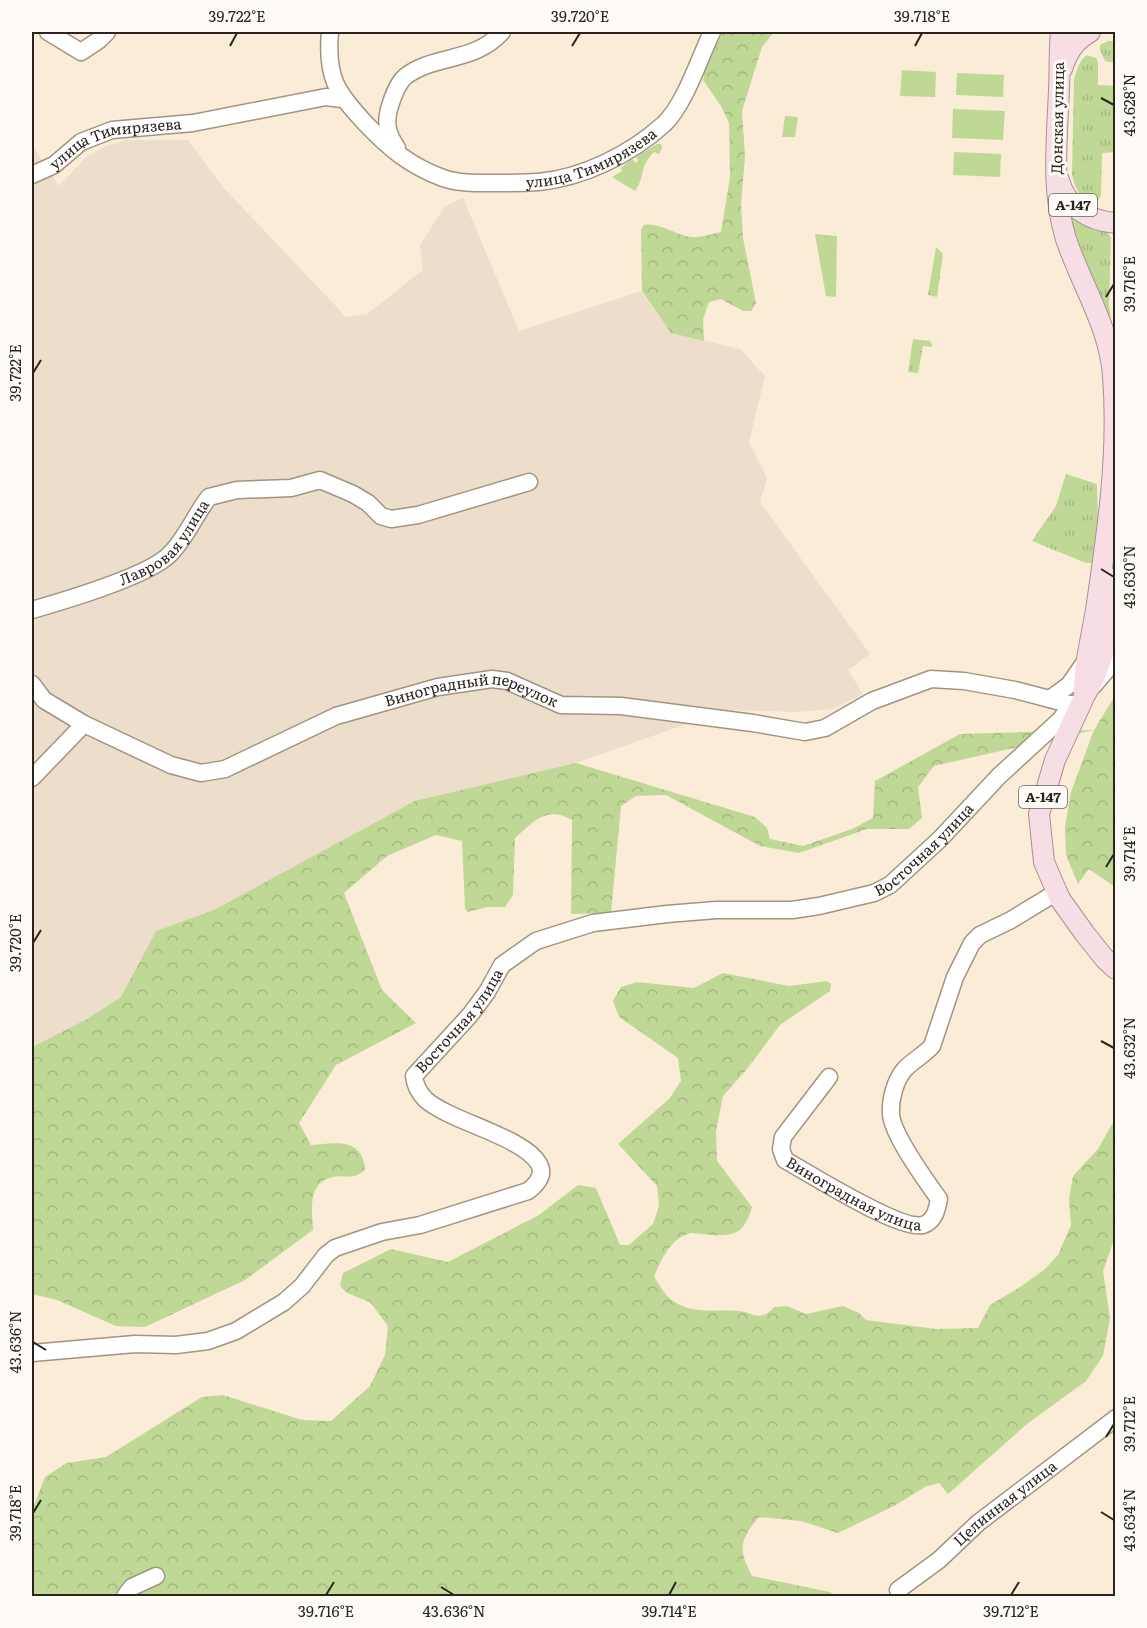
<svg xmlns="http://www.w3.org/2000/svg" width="1147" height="1628" viewBox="0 0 1147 1628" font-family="Literata,serif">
<defs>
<pattern id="grass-tufts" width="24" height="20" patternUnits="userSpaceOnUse" patternTransform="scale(1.5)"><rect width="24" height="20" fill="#bfd896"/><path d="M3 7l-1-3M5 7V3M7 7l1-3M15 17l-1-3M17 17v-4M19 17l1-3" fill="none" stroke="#a4b981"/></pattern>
<pattern id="forest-crowns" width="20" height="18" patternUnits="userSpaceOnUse" patternTransform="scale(1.5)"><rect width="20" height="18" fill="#bfd896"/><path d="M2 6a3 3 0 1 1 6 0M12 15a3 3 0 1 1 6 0" fill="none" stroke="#a4b981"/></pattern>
</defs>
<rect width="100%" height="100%" fill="#fbecd7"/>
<path fill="#edddcb" d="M127,140H188L222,186L346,317L367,314L423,270L420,245L445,206L463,198L519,331L641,291L671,333L740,349L765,376L749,442L767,478L760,502L870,654L848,670L863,694L833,709L798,712L726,710L576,763L214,910L156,931L121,997L87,1019L32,1047V145L59,186L86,157L106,146Z"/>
<path fill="url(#grass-tufts)" d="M1108,41H1115V63L1105,61L1100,50V45Z
M1087,55L1096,58L1098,63V85L1116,86L1115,152L1102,153L1101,195L1097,202L1093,203C1079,198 1074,187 1072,173L1074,80C1076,72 1079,60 1087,55Z
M1068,208L1106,230L1111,238L1109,305L1112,325L1115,327V349L1076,250Z
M936,247L943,254L937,297L928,295Z
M913,339L930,341L932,344V347L923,346L918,373L908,372Z
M1066,474L1097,484L1098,525L1093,563H1086L1032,541L1056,506Z"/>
<path fill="url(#forest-crowns)" d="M723,32H774L762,47L742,111L745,156L741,205L743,238L756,303L751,311H743L721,299L709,302L703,319L704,341L671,333L642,291L641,229L644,225C660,222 675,235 691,237C700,238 712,234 721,232L730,177L729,123L721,106L703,80L705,67Z
M1115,696V887L1089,869L1078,884L1066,855L1065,827L1071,792L1094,730L934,766L918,787L922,818L909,829H867L799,853L760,846L666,795L636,796L621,806L611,913L571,914L572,820C547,805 533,822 515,838L513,895L505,907H487L468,912L465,909L462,841L436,835L387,856L344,893L382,990L416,1023L336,1065L299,1123L311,1145C335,1143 363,1137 365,1170C352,1181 347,1174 333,1177C307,1182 312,1211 313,1230L245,1280L145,1327L116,1326L57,1300L32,1294V1047L87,1019L121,997L156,931L214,910L415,801L576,763L755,817L767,828L770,839L803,846L852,829L873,818L875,781L960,734L1094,730Z
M723,973L789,986L827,981L831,984L830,991L780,1025L747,1069L723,1096L716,1131L717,1161L752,1207C744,1237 730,1237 702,1234C698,1234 692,1232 688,1234C669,1240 662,1260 654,1276C661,1288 666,1298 678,1304C699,1315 723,1308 745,1312C751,1314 756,1317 763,1315C768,1314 771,1310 774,1307L787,1306L806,1314L843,1306L859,1313L866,1320L936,1329L978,1328L990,1305L1020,1287L1044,1270L1058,1255L1071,1225L1069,1199L1073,1176L1098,1149L1115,1119L1116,1234L1103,1271L1110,1318L1103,1356L1086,1381L1027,1424L948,1494L939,1483L925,1487L894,1506L838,1533L801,1521L759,1517C739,1541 738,1549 752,1576L830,1592L835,1596H32V1511L45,1477L67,1463L106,1457L202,1397L223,1395L302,1420L331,1421L370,1386L385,1355L388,1326L370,1302L347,1293L340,1286L343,1273L391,1249L448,1262L539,1215L578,1185L596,1188L620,1245H629L653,1224L659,1206L657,1186L618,1144L669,1099L681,1081L678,1058L619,1017L613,1001L621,987L637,982L694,988Z"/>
<path fill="#bfd896" d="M902,70L936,72L935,97L900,96Z
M957,73L1004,75L1003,97L956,95Z
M953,109L1005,111L1003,140L952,138Z
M785,116L798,117L795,137H782Z
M657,144H661L662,148L659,154L654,152C638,168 646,176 635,191L612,177L622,171L621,168L632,159L636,163L638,160L636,157Z
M954,152L1001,154L1000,177L953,175Z
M815,234L837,236L836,297L826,296Z"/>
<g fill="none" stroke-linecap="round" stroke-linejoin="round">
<g stroke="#a29481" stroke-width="19">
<g id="minor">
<path d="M48,32L81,52L99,40L107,32"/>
<path id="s1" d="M330,32C326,77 336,92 366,124C390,149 410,166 443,178C460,184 480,183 497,183C511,183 525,183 538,182C583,178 631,154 664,124C685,104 699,59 712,32"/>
<path d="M397,148C388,135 385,125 389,109C392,99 397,83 406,76C435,54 474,63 502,32"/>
<path id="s2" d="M32,175L54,165L81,142L112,130L193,123L326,97L342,99"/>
<path id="s3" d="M32,610C63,601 149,576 170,554C186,538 195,515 209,497L237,490L291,488L320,480L353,494L368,503L381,516L391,519L418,515L529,482"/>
<path id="s4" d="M32,684L44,700L84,724L171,765L201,773L225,769L336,716L438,687L492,679L507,681L561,705L621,706L753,723L805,732L825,728L872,701L931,679L964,681L1015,690L1080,707"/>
<path d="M1093,686L1116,659"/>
<path d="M1050,699L1069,685L1087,659"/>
<path d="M32,778L84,724"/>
<path id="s5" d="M829,1077L783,1137L781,1149L785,1160C810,1174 900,1231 923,1225C935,1221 937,1209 939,1199C926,1181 892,1134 891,1114C890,1100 895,1081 904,1070C912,1061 924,1055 932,1046L955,977L972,943L980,935L1011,920L1057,892"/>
<path id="s6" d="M32,1353L135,1344L176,1345L208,1341L236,1331L284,1302L302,1286L326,1255L335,1248L382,1232L420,1225L528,1191C537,1184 545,1175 539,1164C524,1137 452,1122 426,1100C419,1093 415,1086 414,1076L470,1015L487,992L502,965L536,941L593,923L667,914L716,910H792L819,906L874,893L890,885L940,839L999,776L1060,720L1072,704"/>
<path id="s7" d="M898,1590L939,1560L978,1523L1116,1418"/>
<path d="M125,1596L132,1587L156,1576"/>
</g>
</g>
<g stroke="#ac8f93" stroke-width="22">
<path id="major" d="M1061,32C1059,51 1060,71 1059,90C1057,140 1051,191 1066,239C1081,284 1110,328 1113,376C1119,452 1108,528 1097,603C1093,633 1083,666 1084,697
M1062,69C1067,52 1075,40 1090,32
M1059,180C1066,207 1089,221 1116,223
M1107,610L1116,578
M1116,617L1094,679L1084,697L1055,760L1039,814L1044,862L1060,899L1085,934L1105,959L1116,969"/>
</g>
<use href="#minor" stroke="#fff" stroke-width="16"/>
<use href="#major" stroke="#f7dee4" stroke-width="20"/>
</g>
<path fill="none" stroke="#2a241d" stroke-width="2" d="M230,46L237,33M572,46L580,33M915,46L922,33M1101,98L1114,105M1106,297L1114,284M33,373L41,360M1101,569L1114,577M1106,867L1114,854M33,943L41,930M1101,1041L1114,1048M33,1342L46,1350M1106,1437L1114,1424M1101,1512L1114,1520M33,1513L41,1500M441,1587L454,1595M326,1595L334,1582M669,1595L676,1582M1011,1595L1019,1582"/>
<g text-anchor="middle" stroke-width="6" stroke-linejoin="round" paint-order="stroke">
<g fill="#fefbf7" stroke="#6a645e" stroke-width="1.5">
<rect x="1049" y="194" width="48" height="22" rx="4.5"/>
<rect x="1019" y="786" width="48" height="22" rx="4.5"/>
</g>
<g font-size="14" font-weight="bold" fill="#2a241d">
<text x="1073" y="210">А-147</text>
<text x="1043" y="802">А-147</text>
</g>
<g font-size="15" fill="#2a241d" stroke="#fefbf7">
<text transform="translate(1058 118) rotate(-89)" y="5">Донская улица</text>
<text dy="5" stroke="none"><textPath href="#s2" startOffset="92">улица Тимирязева</textPath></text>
<text dy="5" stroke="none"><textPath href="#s1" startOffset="352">улица Тимирязева</textPath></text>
<text dy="5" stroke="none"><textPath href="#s3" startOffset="153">Лавровая улица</textPath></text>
<text dy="5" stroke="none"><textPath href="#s4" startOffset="482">Виноградный переулок</textPath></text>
<text dy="5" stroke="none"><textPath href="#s6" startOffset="1323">Восточная улица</textPath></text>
<text dy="5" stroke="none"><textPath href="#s6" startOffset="801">Восточная улица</textPath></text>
<text dy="5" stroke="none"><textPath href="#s5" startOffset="177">Виноградная улица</textPath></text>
<text dy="5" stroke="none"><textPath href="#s7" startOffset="138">Целинная улица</textPath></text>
</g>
</g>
<rect width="1147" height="1628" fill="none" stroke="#fefbf7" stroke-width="66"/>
<rect x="33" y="33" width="1081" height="1562" fill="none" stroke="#2a241d" stroke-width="2"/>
<g font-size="15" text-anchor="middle" fill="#2a241d">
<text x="237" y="22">39.722°E</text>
<text x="580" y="22">39.720°E</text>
<text x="922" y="22">39.718°E</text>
<text transform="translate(1130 105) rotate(-90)" y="5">43.628°N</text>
<text transform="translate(1130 284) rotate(-90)" y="5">39.716°E</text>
<text transform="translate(16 373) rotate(-90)" y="5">39.722°E</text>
<text transform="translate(1130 577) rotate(-90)" y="5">43.630°N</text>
<text transform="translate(1130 854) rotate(-90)" y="5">39.714°E</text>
<text transform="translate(16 943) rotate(-90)" y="5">39.720°E</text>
<text transform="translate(1130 1048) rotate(-90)" y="5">43.632°N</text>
<text transform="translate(16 1342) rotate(-90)" y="5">43.636°N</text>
<text transform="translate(1130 1424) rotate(-90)" y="5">39.712°E</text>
<text transform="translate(16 1513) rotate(-90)" y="5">39.718°E</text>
<text transform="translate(1130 1520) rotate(-90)" y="5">43.634°N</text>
<text x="326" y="1617">39.716°E</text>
<text x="454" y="1617">43.636°N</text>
<text x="669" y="1617">39.714°E</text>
<text x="1011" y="1617">39.712°E</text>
</g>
</svg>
